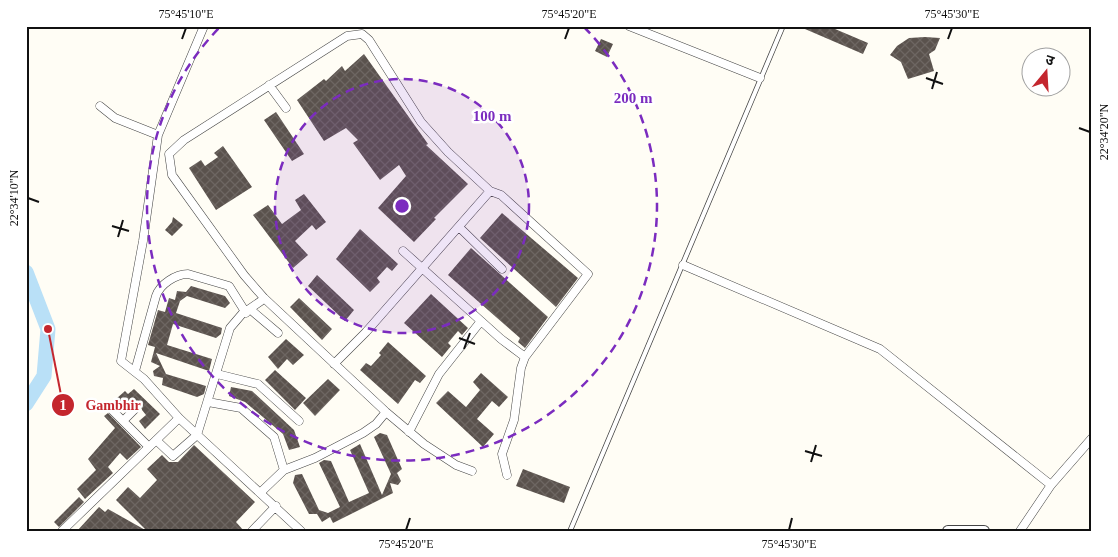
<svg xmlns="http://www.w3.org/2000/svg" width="1118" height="557" viewBox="0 0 1118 557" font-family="'Times New Roman','Noto Sans Devanagari',serif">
<defs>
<pattern id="building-cross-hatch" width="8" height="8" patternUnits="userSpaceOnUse" patternTransform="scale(1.25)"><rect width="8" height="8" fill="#5a524d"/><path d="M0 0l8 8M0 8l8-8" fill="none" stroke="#6d6662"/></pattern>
</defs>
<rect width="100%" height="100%" fill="#fffdf5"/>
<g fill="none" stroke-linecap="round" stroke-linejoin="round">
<path stroke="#b9e0f7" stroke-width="15" d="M26,272L48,329L44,376L26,404"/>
</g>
<path fill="url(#building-cross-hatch)" d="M798,26H828L868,43L863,54Z
M925,37L940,38L935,50L929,54L934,71L908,79L901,62L890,55L897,46L909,38Z
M601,39L613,44L607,57L595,51Z
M364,54L428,144L426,145L468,184L434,218L436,219L414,242L378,208L406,176L399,165L380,180L353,143L358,140L346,128L324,141L297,100L324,79L326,81L342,66L345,71Z
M276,112L304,154L292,161L264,120Z
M223,146L252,187L216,210L189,168L201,160L205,166L218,157L214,153Z
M304,194L326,222L316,230L312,225L295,241L308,255L293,268L253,215L268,205L282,224L301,210L295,200Z
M502,213L578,278L556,307L480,238Z
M173,217L183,225L172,236L165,230L172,222Z
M360,229L398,264L392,271L387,267L377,278L380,282L370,292L336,259Z
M471,248L548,317L525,348L518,342L520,338L448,275Z
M317,275L354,310L345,321L308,286Z
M191,286L225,296L230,303L225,308L187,296L180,301L176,313L222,328L221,334L216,338L173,324L167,345L212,359L209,371L156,353L166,374L206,386L204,394L197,397L162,385L163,378L154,376L153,371L160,366L151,362L155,347L148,345L158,310L165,312L169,298L175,300L177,291L186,292Z
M431,294L468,328L462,335L458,331L448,343L451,346L442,357L404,323Z
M299,298L332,329L322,340L290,307Z
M286,339L304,355L293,365L287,359L278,369L268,357Z
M388,342L426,376L420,383L415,380L398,404L360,370L366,363L371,366L381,355L379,353Z
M275,370L306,398L295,410L265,380Z
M481,373L508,397L499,407L492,401L477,419L494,434L483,447L436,403L448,391L466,407L480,390L473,382Z
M328,379L340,390L315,416L303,403Z
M231,387L252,391L294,430L300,447L289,450L283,434L245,402L229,396Z
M134,389L160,414L145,429L139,421L146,415L142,410L141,403L134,402L131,399L122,406L116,399L125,391L128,394Z
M108,413L141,447L127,460L120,453L108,467L113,473L85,499L77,489L96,470L88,459L115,428L104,416Z
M380,433L387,435L402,469L397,473L401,481L398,485L390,483L393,493L333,523L330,517L322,522L317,514H309L293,483L295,475L302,474L319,510L328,513L340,507L319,463L324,460L331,461L349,502L369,493L350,450L360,444L382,495L391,474L374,437Z
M194,445L255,502L236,522L244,531H77L99,507L105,512L108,509L147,531L116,500L128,487L140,498L157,480L147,469L162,455L169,462H178Z
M523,469L570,487L564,503L516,486Z
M79,497L84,502L59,527L54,522Z"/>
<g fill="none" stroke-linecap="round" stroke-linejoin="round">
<g stroke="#444" stroke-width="5.5">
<path id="service" d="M570,531L783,26"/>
</g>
<g stroke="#444" stroke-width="9">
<path id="minor" d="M204,26L158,135L143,241L121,361L144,379L179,418L301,531
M629,26L760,78
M269,85L286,108
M100,106L115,118L158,135
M460,228L502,269
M403,251L501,339L525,357
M683,265L880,349L1051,485
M251,310L278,333
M334,364L366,332L490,191
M135,371L156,296C160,284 176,274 188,274L229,286L246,313
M217,374L258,384L299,421
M208,402L241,408L274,437L284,470
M113,411L149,447
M123,421L137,407
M409,432L439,374L481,321
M156,440L173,456L197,435L230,328L242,314L261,301
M472,471L456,465L424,444L386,412L264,298L244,275L172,175L169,154L184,140L347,36L362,34L369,40L421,122L448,152L490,191L501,195L588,274L525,357L521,368L514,420L502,454L507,475
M261,492L284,470L315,458L363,433L376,424L386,412
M62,531L179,418
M252,531L276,506
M1020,531L1051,485L1092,438"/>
</g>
<g stroke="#444" stroke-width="12">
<path id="tertiary" d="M948,531H984"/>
</g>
<use href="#service" stroke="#fff" stroke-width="4"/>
<use href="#minor" stroke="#fff" stroke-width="8"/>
<use href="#tertiary" stroke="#fff" stroke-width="10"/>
</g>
<path fill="none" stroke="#111" stroke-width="2" d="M182,39L186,28M565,39L569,28M948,39L952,28M926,78L943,84M932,89L937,72M1079,128L1090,132M28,198L39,202M112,226L129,231M118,237L123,220M459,338L475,344M464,349L470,333M805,451L822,456M811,462L816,445M406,530L410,518M789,530L792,518"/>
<circle cx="402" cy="206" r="127" fill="#7b2cbf" fill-opacity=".12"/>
<g fill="none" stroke="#7b2cbf" stroke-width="2.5" stroke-dasharray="9 6">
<circle cx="402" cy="206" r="127"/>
<path d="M584 27A255 255 0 1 1 220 27"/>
</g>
<circle cx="402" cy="206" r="8" fill="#7b2cbf" stroke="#fff" stroke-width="2.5"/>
<g font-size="15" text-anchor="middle" font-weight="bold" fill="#7b2cbf" stroke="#fff" stroke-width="5" stroke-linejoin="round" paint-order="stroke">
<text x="633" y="103">200 m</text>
<text x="492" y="121">100 m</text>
</g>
<path fill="none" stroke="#c4262e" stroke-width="2" d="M48 329L63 405"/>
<g fill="#c4262e" stroke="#fff" stroke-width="2">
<circle cx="48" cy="329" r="5"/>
<circle cx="63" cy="405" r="12"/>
</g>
<g font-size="15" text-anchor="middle" font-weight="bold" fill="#fff">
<text x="63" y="410">1</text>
</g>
<g font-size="14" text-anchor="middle" font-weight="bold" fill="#c4262e" stroke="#fff" stroke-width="5" stroke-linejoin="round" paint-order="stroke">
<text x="113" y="410">Gambhir</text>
</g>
<rect width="1118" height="557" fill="none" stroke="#ffffff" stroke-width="55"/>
<g transform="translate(1046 72) rotate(18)"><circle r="24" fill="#ffffff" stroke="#a0a0a0"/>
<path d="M0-4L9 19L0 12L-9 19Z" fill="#c4262e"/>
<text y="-8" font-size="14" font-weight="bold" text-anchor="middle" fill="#111111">उ</text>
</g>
<rect x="28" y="28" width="1062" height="502" fill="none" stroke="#111" stroke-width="2"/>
<g font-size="12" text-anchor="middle" fill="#111">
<text x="186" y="18">75°45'10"E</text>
<text x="569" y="18">75°45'20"E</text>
<text x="952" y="18">75°45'30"E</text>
<text transform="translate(1104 132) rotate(-90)" y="4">22°34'20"N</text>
<text transform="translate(14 198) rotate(-90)" y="4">22°34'10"N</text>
<text x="406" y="548">75°45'20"E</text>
<text x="789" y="548">75°45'30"E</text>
</g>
</svg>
